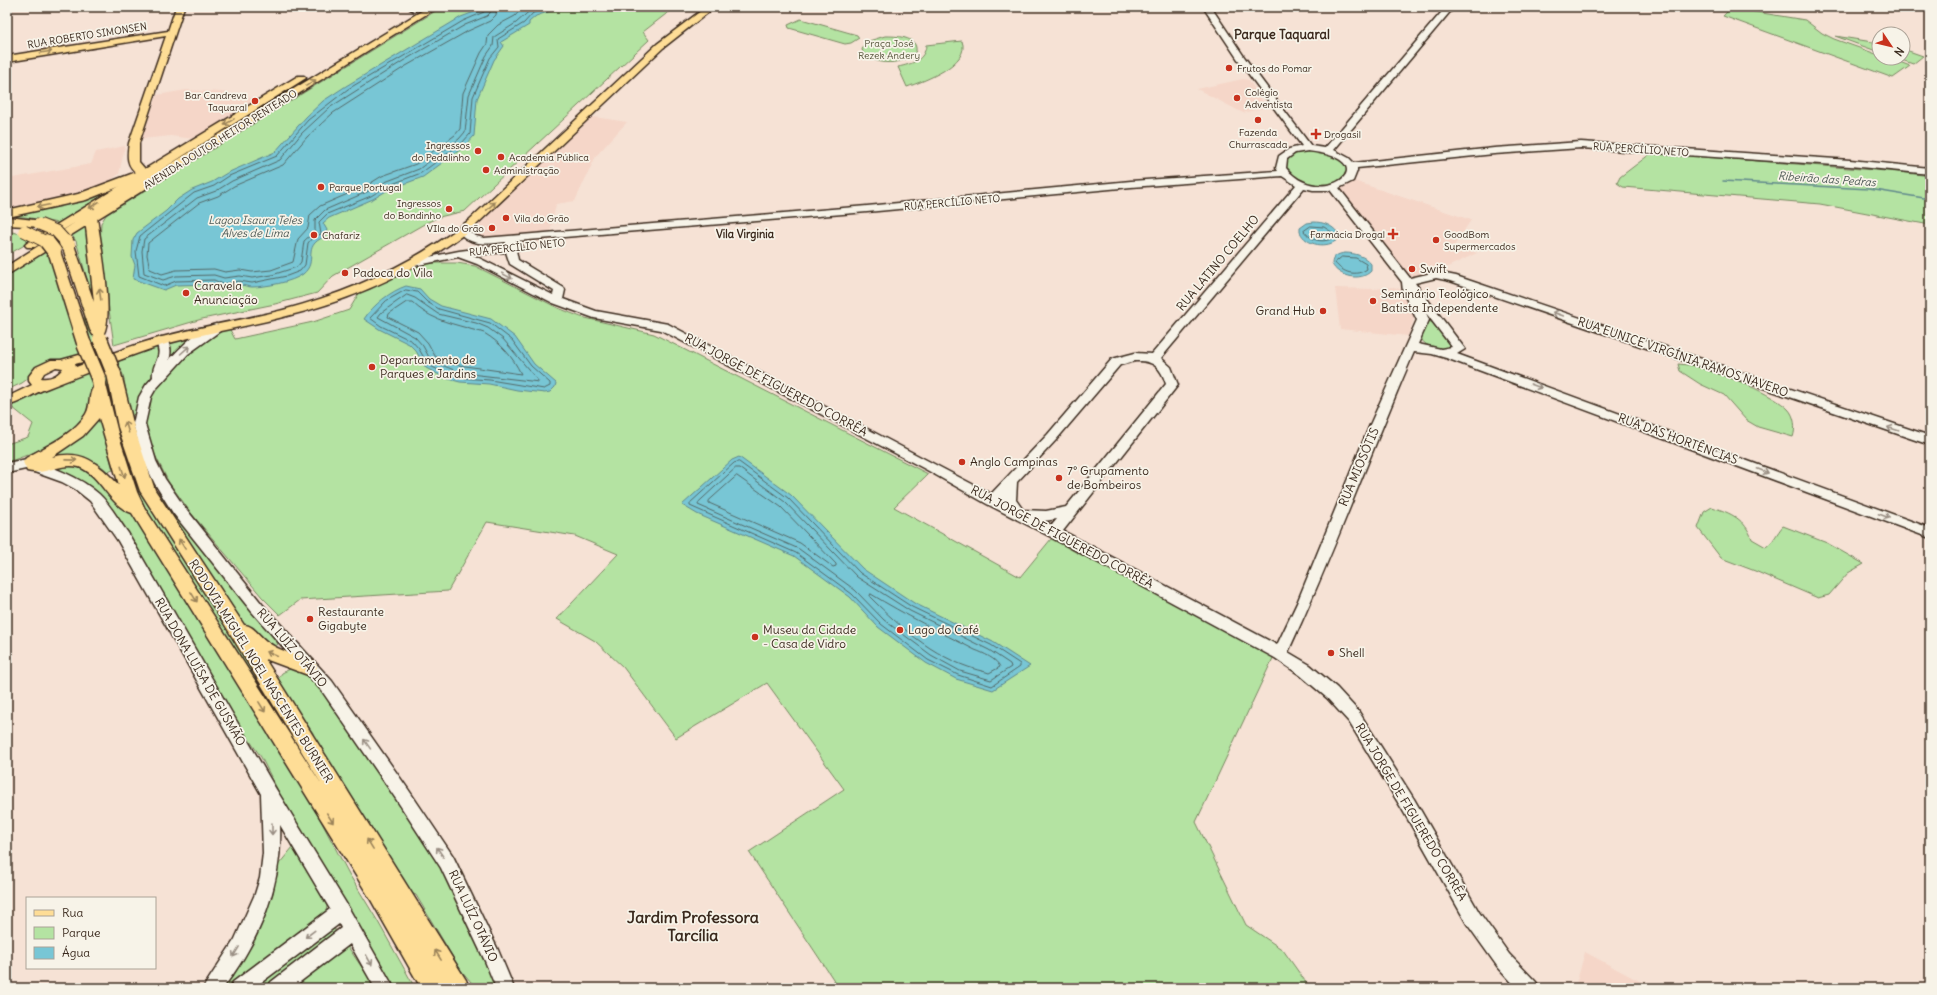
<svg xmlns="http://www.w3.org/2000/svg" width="1937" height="995" viewBox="0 0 1937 995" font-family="Delius,sans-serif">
<rect width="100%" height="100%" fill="#f6e2d5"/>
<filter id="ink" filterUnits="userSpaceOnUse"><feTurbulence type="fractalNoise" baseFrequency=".025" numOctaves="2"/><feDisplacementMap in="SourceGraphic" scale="8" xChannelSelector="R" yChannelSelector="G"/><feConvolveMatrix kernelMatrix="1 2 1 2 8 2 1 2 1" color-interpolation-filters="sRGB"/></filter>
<g filter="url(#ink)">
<path fill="#f5d6c8" d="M1243,79L1249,80L1266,107L1243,113L1197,89Z
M186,90L222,92L258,99L194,139L171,136L141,139L157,95Z
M594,117L627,122L596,156L575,201L556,204L550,233L481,238L468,230L585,120Z
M125,146L119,174L105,185L77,196L7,210V179L91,164L96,152Z
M1354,181L1471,220L1454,246L1477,253L1437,272L1407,279L1335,188Z
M1394,287L1402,290L1416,313L1408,336L1340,329L1335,288L1374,289Z
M1585,952L1652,988H1575Z"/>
<path fill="#b4e3a2" stroke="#788660" d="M442,7H675L643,32L649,40L465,211L439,217L426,223L333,276L317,293L275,304L202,319L114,345L100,246L101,223L106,215Z
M1731,8L1805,20L1822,33L1834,39L1879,55V58H1889L1910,66L1893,78L1723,16Z
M801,19L857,35L859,38L851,43L845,44L789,28L788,25Z
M885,36C895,36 918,36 916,51C904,66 876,66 863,53L862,49L869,41Z
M1835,36L1879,43V52Z
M962,41C971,64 924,81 907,87L898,67C912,64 925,60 926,45Z
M1903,49L1923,56L1913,64L1896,58H1903Z
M1315,151C1327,154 1346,158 1348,173L1342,181C1323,186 1292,188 1284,165C1291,152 1302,152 1315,151Z
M1655,153L1899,172L1930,176V225L1820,204L1623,187L1617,183L1620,177L1650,154Z
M101,194L103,195L58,223L25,217H7V216Z
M87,224L94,287L90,289L76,241L70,233Z
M7,231L26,235L29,240L23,246L7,255Z
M45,250L49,255L82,358L52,361L22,383L7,390V274Z
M430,263H457L475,266L558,308L581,317L654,334L928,474L894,507L1020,577L1051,539L1274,656L1196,822L1246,925L1283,950L1310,988H839L749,852L844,789L767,683L676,738L623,667L595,641L557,619L618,554L575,536L487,522L448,591L300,600L280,615L262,597L191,513L168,481L150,445L143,425L149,396L182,356L216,330L229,328L235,339L313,322L349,310L361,290L410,268Z
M87,317L111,382L125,448L181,552L451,988L137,497L84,318Z
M1428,321L1434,323L1451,347L1448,350C1428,347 1412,344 1428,321Z
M202,334L165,364L171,348L169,341Z
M157,346L161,348L155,370L140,397L138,410L131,417L123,375L117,360Z
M1678,364C1686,365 1695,365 1703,367C1721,372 1776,396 1788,409C1795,416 1796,429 1793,437L1758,427L1746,420L1724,395L1700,384L1680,371Z
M89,371C94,381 96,395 93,407C85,433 31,455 7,462V444L28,437L33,424L8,404Z
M94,419H100L113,470L108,472C92,456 75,456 54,457L52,455Z
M75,462L89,469L133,512L312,804L349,874L377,920L415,988H393L295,824L261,757L237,722L119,521L49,466Z
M157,491L278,644L269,652C253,637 241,619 225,603L155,492Z
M1712,507C1731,513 1745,519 1752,539L1766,547C1775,540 1776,534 1783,526L1827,543L1864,564L1848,573L1829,595L1818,598L1755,571L1721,558L1698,528L1704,512Z
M292,668L305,671L327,696L439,862L499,988H476L460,969L416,895L408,892L312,743L313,733L283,689L278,679L282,673Z
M293,847L327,906L325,919L233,988H225L266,907L279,864Z
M328,926L335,929V935L267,988H246Z
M348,947L376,988H284L329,952Z"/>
<path fill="#78c6d5" stroke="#60888c" d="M487,7H562L536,16L529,22V25L501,42L504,46L494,60L477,99L474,136L465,146L423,177L388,190L373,199L329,218L323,223L327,230L324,237C301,247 319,261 303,274C293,282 265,287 252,287C248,287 244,285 240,285C233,285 225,287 218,289V286L214,284L176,285L164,290L133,279L135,265L132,257L133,240L137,233L166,211L178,199L192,190L212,182L227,173L275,152L306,117L323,101L346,86L461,17Z
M1314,222C1323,222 1332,225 1338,233V239C1328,249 1306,246 1300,232V228L1307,223Z
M1345,253C1355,253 1365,256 1371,264V271C1361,282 1338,277 1332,264C1332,256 1338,254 1345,253Z
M406,286L420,289L429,299L441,306L491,319L515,337L534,364L556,383L555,387L550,392L545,393L517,390L489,384L460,382L445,378L426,368L416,351L409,344L379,329L364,319C373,305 391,291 406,286Z
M739,457L791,495L863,569L914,603L993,642L1030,666L993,690L956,679L926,663L878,627L850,597L794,556L697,514L682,505L732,460Z"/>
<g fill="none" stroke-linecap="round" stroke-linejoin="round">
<path stroke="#536867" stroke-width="1" d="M486,7L484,12L463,21L348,89L308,120L277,156L229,176L214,186L194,193L140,236L136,251L139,276L164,286L176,281L214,280L223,284L239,281L252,283L287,276L300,271L305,265L308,243L312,238L321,234L319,222L327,214L371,196L387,186L421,173L462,143L470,134L473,97L490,58L499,47L498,39L524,23L533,13L549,7
M491,7L490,13L487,16L465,25L403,61L329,108L302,133L280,160L232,181L216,191L197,198L144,239L142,251L144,273L163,280L176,276L214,275L224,278L240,276L252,278L272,275L297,267L301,262L304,241L315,231V220L325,210L369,191L385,182L419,169L459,139L465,132L469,95L486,56L493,46L494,37L516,23L534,7
M497,7L496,15L490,21L468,31L406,66L333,113L307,137L283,165L234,186L218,196L199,203L148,243L147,255L150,269L162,274L176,270L214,269L225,272L240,270L252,272L271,270L293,262L298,239L308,228L310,215L320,206L366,186L382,176L416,164L455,135L460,129L463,93L481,53L487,44L488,35L498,25L515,16L523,7
M1311,226L1324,227L1333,233L1334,237C1324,244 1311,241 1304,231Z
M1342,257L1356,258L1366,264L1367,269C1356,277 1343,273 1335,263Z
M406,290L417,292L427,302L439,309L490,323L512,340L531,366L550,383V386L544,389L490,380L461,378L447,374L428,365L419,349L412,341L381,326L370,318L386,301Z
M407,295L415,298L438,314L476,323L488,328L503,339L539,382L462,373L431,361L423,346L415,337L378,317L381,313Z
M407,302H412C428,318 446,322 467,328C472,330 479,331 484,333C501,343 513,357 521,374L451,364L435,356L428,343L418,332L388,317L389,314Z
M739,462L788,498L860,573L912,607L991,645L1020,664V667L992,686L958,675L928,660L881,624L852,594L796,553L690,506V503L734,463Z
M736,468H739L785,502L857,577L910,611L989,650L1010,664L1011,667L991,680L960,671L931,655L884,620L855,590L799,549L698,505L699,502Z
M737,476L781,507L836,564V566L833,567L800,543L709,503V501Z
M871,594C905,615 940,632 975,650C983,653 997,659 1000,667L989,673L986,672C939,662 903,630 870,597Z"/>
<path stroke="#60888c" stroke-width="1.5" d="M1723,181L1869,189L1930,199"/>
<g stroke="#3b2a1e" stroke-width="3">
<path id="secondary" d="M412,7H421L414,11L410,9Z
M1203,7H1211L1245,58L1311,146L1325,148L1446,7H1454L1334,150L1349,158L1354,163L1494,148L1581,142L1850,160L1930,168V174L1850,166L1581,148L1494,154L1357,168V171L1353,181L1339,188L1410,278L1436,272L1456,276L1930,436V445L1450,281L1436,278L1415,283L1465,349L1457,354L1930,528V538L1446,358L1432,354L1414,352C1371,451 1334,553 1288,652L1310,665L1337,688L1359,712L1414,799L1479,912L1509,954L1536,982L1539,988H1517L1497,966L1467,924L1402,809L1349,722L1327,698L1300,675L1275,658L1049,536L987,504L927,470L661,330L594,318L553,303L477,264L458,257L414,266L409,263L414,260L459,251L506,245V242C488,244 470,247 458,231L463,228L476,236L484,238L867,206L1131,181L1278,171L1276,168L1279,156L1289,149L1302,146L1239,61ZM1308,151C1391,160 1321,212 1286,168L1287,159L1295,153ZM1282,176L1296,185L1152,354L1135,353L1112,359L1048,434L991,494L668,324L596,311L563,299L565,290L564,288L518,260L516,250L523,247L522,245L516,244V241L867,212L1131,187ZM1304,188L1313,190H1330L1402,282L1403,292L1417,320L1369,427L1297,603L1277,645L1063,531L1178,385L1171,367L1161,358ZM506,252L510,264L554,291L553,295L473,255ZM1426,313L1452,347L1441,349L1418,344L1429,320ZM1135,361C1153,360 1161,367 1166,384L1066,507L1046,511L1023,510L1016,500L1017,482L1056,440L1120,365ZM1057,519L1052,525L1044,521Z
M216,324L222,328L220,331L188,354L155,390L151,397L145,424L156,461L165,479L183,505L262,604L332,681L408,789L453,856L498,950L514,988H496L485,961L441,868L396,799L322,691L252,612L173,513L155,484L144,461L133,424L139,397L146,385L153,377C151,363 165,357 155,341L161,337C171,340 172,351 169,360C181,347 198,329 216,324Z
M27,459C52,467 79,476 99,494C110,504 119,521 128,533L274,786L347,905L394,988H375L350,944L292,988H268L271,982L341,928L339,924L254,988H230L233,982L330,909L280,825C283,884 259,942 223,988H203L235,939L255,894L260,878L263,853L261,794L118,541L90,501L75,489L62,482L26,469L7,473V463Z"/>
</g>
<g stroke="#3b2a1e" stroke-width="3">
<path id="primary" d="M176,7H184L139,143V162L145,169L298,76H304L306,78L156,173L428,7H438L7,275V266L76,222L35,247H27L25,245L27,243L139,174C126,167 127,156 129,143L166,36L7,62V56L168,31Z
M706,7H715L663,48L476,225C419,270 354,300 283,317C241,328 198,334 156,347C120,359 84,374 48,388C34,393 22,402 7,406V397L32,385L29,381V376L36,367L51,360H61L101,349L105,350L107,353L105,356L75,364L76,367C104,356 133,345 162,337C202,326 243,320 283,310C351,292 413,264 468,221L657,44ZM56,367L63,368C58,376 50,379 41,378L44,373Z"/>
</g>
<g stroke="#3b2a1e" stroke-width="3">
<path id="highway" d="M147,168L151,170L153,172L151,174L86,200L8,217L43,221L45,224L43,227L7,225V210L78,194Z
M91,213L97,217C100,242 115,315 103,335H93L90,330L62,245L64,242H72L74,245L94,302L85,217Z
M54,247L59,248L91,344L89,347H79L77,344L48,251L49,248Z
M114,369L119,371L121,374L134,427L155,490L244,625C253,625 258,635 266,641C280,652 298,655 314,661L317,667L314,673L308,675L265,659L466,980L469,988H421L371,900L132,513C109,506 101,475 79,467C61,462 44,476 27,471L23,462L26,458C46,446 73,435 86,414C91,406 88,395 93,388L92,380L94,377L99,375L104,377L118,433L137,492L144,507L322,785L225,625L140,491L118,427L107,374L109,371ZM99,418L119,485C98,464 84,449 52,457L83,436Z"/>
</g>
<use href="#secondary" fill="#f7f3e8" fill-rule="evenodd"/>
<use href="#primary" fill="#fedd96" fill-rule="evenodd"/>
<use href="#highway" fill="#fedd96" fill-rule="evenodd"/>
<g stroke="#3b2a1e" stroke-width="13" stroke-linecap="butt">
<path id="highway-bridge-far1" d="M39,224L56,231L67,243
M24,231L48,243"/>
</g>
<g stroke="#3b2a1e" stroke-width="17" stroke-linecap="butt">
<path id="highway-bridge" d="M47,242L54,251
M66,242L68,245
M100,339L114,374
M84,344L99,380"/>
</g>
<use href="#highway-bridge-far1" stroke="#fedd96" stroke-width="11"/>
<use href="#highway-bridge" stroke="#fedd96" stroke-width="14"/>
</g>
<defs><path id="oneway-shaft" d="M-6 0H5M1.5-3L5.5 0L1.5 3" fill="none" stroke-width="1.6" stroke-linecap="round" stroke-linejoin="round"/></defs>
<g stroke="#9c845a">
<use href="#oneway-shaft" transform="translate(46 52) rotate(-9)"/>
<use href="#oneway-shaft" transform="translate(311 83) rotate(-32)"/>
<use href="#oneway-shaft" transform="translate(229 122) rotate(148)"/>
<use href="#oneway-shaft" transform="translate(94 205) rotate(147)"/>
<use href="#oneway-shaft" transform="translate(43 206) rotate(168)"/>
<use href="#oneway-shaft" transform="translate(491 206) rotate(-44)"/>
<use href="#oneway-shaft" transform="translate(100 294) rotate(-98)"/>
<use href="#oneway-shaft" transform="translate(127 427) rotate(-106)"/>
<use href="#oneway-shaft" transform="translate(71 460) rotate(1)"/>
<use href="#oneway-shaft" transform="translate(123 472) rotate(72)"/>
<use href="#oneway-shaft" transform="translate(182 544) rotate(-122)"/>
<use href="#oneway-shaft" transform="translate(194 597) rotate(58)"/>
<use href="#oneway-shaft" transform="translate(272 654) rotate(-155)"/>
<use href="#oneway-shaft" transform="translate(262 707) rotate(58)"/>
<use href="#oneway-shaft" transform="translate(330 818) rotate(57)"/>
<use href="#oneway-shaft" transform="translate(370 844) rotate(-122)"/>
<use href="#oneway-shaft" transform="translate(438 955) rotate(-122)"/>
</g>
<g stroke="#998e83">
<use href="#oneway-shaft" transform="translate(507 276) rotate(28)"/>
<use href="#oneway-shaft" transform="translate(1558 314) rotate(-161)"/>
<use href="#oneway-shaft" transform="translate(185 350) rotate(-42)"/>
<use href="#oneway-shaft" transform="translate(1536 386) rotate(20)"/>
<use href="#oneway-shaft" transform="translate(1893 429) rotate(-162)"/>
<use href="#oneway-shaft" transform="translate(1763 471) rotate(21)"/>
<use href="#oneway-shaft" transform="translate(1884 516) rotate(21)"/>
<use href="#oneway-shaft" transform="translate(367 744) rotate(-125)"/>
<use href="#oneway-shaft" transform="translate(272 829) rotate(90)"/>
<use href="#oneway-shaft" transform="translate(440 852) rotate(-124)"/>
<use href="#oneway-shaft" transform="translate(310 934) rotate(143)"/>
<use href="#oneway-shaft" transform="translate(236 952) rotate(122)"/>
<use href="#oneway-shaft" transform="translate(369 960) rotate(61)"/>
</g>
</g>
<g fill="#c8321e" stroke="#f7f3e8" stroke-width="1.5">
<circle cx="1229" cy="68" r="4"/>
<circle cx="1237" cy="98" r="4"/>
<circle cx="255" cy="101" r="4"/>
<circle cx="1258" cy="120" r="4"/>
<path d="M1314 128h4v4h4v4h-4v4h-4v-4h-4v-4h4z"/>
<circle cx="478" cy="151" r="4"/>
<circle cx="501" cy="157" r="4"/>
<circle cx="486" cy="170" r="4"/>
<circle cx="321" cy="187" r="4"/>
<circle cx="449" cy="209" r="4"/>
<circle cx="506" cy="218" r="4"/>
<circle cx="492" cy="228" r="4"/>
<path d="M1391 228h4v4h4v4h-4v4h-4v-4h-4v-4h4z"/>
<circle cx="314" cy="235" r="4"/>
<circle cx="1436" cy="240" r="4"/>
<circle cx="1412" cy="269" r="4"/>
<circle cx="345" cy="273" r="4"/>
<circle cx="186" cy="293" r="4"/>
<circle cx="1373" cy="301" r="4"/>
<circle cx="1323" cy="311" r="4"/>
<circle cx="372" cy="367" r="4"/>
<circle cx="962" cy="462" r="4"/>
<circle cx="1059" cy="478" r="4"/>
<circle cx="310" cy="619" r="4"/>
<circle cx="900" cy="630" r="4"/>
<circle cx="755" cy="637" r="4"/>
<circle cx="1331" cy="653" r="4"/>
</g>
<g text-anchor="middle" stroke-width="3.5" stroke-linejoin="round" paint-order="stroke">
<g font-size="10" fill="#3b2a1e" stroke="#f7f3e8">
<text transform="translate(87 35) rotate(-9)" y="4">RUA ROBERTO SIMONSEN</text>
<text transform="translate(220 139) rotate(-32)" y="4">AVENIDA DOUTOR HEITOR PENTEADO</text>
<text transform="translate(1641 149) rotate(4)" y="4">RUA PERCÍLIO NETO</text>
<text transform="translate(952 202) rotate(-5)" y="4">RUA PERCÍLIO NETO</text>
<text transform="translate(517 247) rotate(-6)" y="4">RUA PERCÍLIO NETO</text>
</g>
<g font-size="10" fill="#59583f" stroke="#f7f3e8">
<text x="889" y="47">Praça José<tspan x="889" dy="12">Rezek Andery</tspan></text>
</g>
<g font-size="10" fill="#3b2a1e" stroke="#f7f3e8" text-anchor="start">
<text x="1237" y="72">Frutos do Pomar</text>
<text x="1245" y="96">Colégio<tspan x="1245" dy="12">Adventista</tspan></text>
<text x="247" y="99" text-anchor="end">Bar Candreva<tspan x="247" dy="12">Taquaral</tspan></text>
<text x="1258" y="136" text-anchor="middle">Fazenda<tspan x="1258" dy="12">Churrascada</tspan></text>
<text x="1324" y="138">Drogasil</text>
<text x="470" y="149" text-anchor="end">Ingressos<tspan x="470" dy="12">do Pedalinho</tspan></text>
<text x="509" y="161">Academia Pública</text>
<text x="494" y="174">Administração</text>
<text x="329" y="191">Parque Portugal</text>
<text x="441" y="207" text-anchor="end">Ingressos<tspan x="441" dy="12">do Bondinho</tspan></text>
<text x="514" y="222">Vila do Grão</text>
<text x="484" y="232" text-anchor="end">VIla do Grão</text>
<text x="1385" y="238" text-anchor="end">Farmácia Drogal</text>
<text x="1444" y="238">GoodBom<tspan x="1444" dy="12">Supermercados</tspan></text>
<text x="322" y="239">Chafariz</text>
</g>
<g font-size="11" font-style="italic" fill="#4d5955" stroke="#f7f3e8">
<text transform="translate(1827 179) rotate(4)" y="4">Ribeirão das Pedras</text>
<text x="255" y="224">Lagoa Isaura Teles<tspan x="255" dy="13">Alves de Lima</tspan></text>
</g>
<g font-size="11" font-weight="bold" fill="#3b2a1e" stroke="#f7f3e8">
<text x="745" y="238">Vila Virginia</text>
</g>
<g font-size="12" fill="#3b2a1e" stroke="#f7f3e8">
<text transform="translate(1218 263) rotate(-50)" y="4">RUA LATINO COELHO</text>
<text transform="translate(1683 357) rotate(19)" y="4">RUA EUNICE VIRGÍNIA RAMOS NAVERO</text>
<text transform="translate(776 385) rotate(28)" y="4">RUA JORGE DE FIGUEREDO CORRÊA</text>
<text transform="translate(1678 439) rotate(20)" y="4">RUA DAS HORTÊNCIAS</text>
<text transform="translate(1359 467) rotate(-67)" y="4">RUA MIOSÓTIS</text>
<text transform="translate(1062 537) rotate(28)" y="4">RUA JORGE DE FIGUEREDO CORRÊA</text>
<text transform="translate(292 648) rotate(49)" y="4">RUA LUÍZ OTÁVIO</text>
<text transform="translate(261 671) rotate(58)" y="4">RODOVIA MIGUEL NOEL NASCENTES BURNIER</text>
<text transform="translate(200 672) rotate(60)" y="4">RUA DONA LUÍSA DE GUSMÃO</text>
<text transform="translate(1411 812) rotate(59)" y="4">RUA JORGE DE FIGUEREDO CORRÊA</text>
<text transform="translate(473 916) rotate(65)" y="4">RUA LUÍZ OTÁVIO</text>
</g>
<g font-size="12" fill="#3b2a1e" stroke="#f7f3e8" text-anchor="start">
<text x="1420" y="273">Swift</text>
<text x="353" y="277">Padoca do Vila</text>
<text x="194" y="290">Caravela<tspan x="194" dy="14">Anunciação</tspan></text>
<text x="1381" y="298">Seminário Teológico<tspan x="1381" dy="14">Batista Independente</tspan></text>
<text x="1315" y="315" text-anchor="end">Grand Hub</text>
<text x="380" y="364">Departamento de<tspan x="380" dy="14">Parques e Jardins</tspan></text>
<text x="970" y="466">Anglo Campinas</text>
<text x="1067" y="475">7º Grupamento<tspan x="1067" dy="14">de Bombeiros</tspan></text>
<text x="318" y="616">Restaurante<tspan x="318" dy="14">Gigabyte</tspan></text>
<text x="763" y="634">Museu da Cidade<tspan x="763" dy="14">- Casa de Vidro</tspan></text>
<text x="908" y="634">Lago do Café</text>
<text x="1339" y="657">Shell</text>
</g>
<g font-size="13" font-weight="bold" fill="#3b2a1e" stroke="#f7f3e8">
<text x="1282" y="39">Parque Taquaral</text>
</g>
<g font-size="16" font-weight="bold" fill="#3b2a1e" stroke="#f7f3e8">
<text x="693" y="923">Jardim Professora<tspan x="693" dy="18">Tarcília</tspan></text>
</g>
</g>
<rect width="1937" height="995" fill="none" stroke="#f7f3e8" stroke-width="24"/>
<rect x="12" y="12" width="1913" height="971" fill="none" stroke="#3b2a1e" stroke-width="1.5" filter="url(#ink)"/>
<rect x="26" y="897" width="130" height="72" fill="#f7f3e8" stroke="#aca397"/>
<rect x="34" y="910" width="20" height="6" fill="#fedd96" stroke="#aca397"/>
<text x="62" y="917" font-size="12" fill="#3b2a1e">Rua</text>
<rect x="34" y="927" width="20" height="12" fill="#b4e3a2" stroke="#aca397"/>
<text x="62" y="937" font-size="12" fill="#3b2a1e">Parque</text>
<rect x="34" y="947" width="20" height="12" fill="#78c6d5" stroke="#aca397"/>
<text x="62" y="957" font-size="12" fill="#3b2a1e">Água</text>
<g transform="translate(1891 46) rotate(125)"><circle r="19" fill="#f7f3e8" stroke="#aca397"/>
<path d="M0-3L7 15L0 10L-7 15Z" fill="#c8321e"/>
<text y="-6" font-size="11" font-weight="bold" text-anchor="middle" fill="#3b2a1e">N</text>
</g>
</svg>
